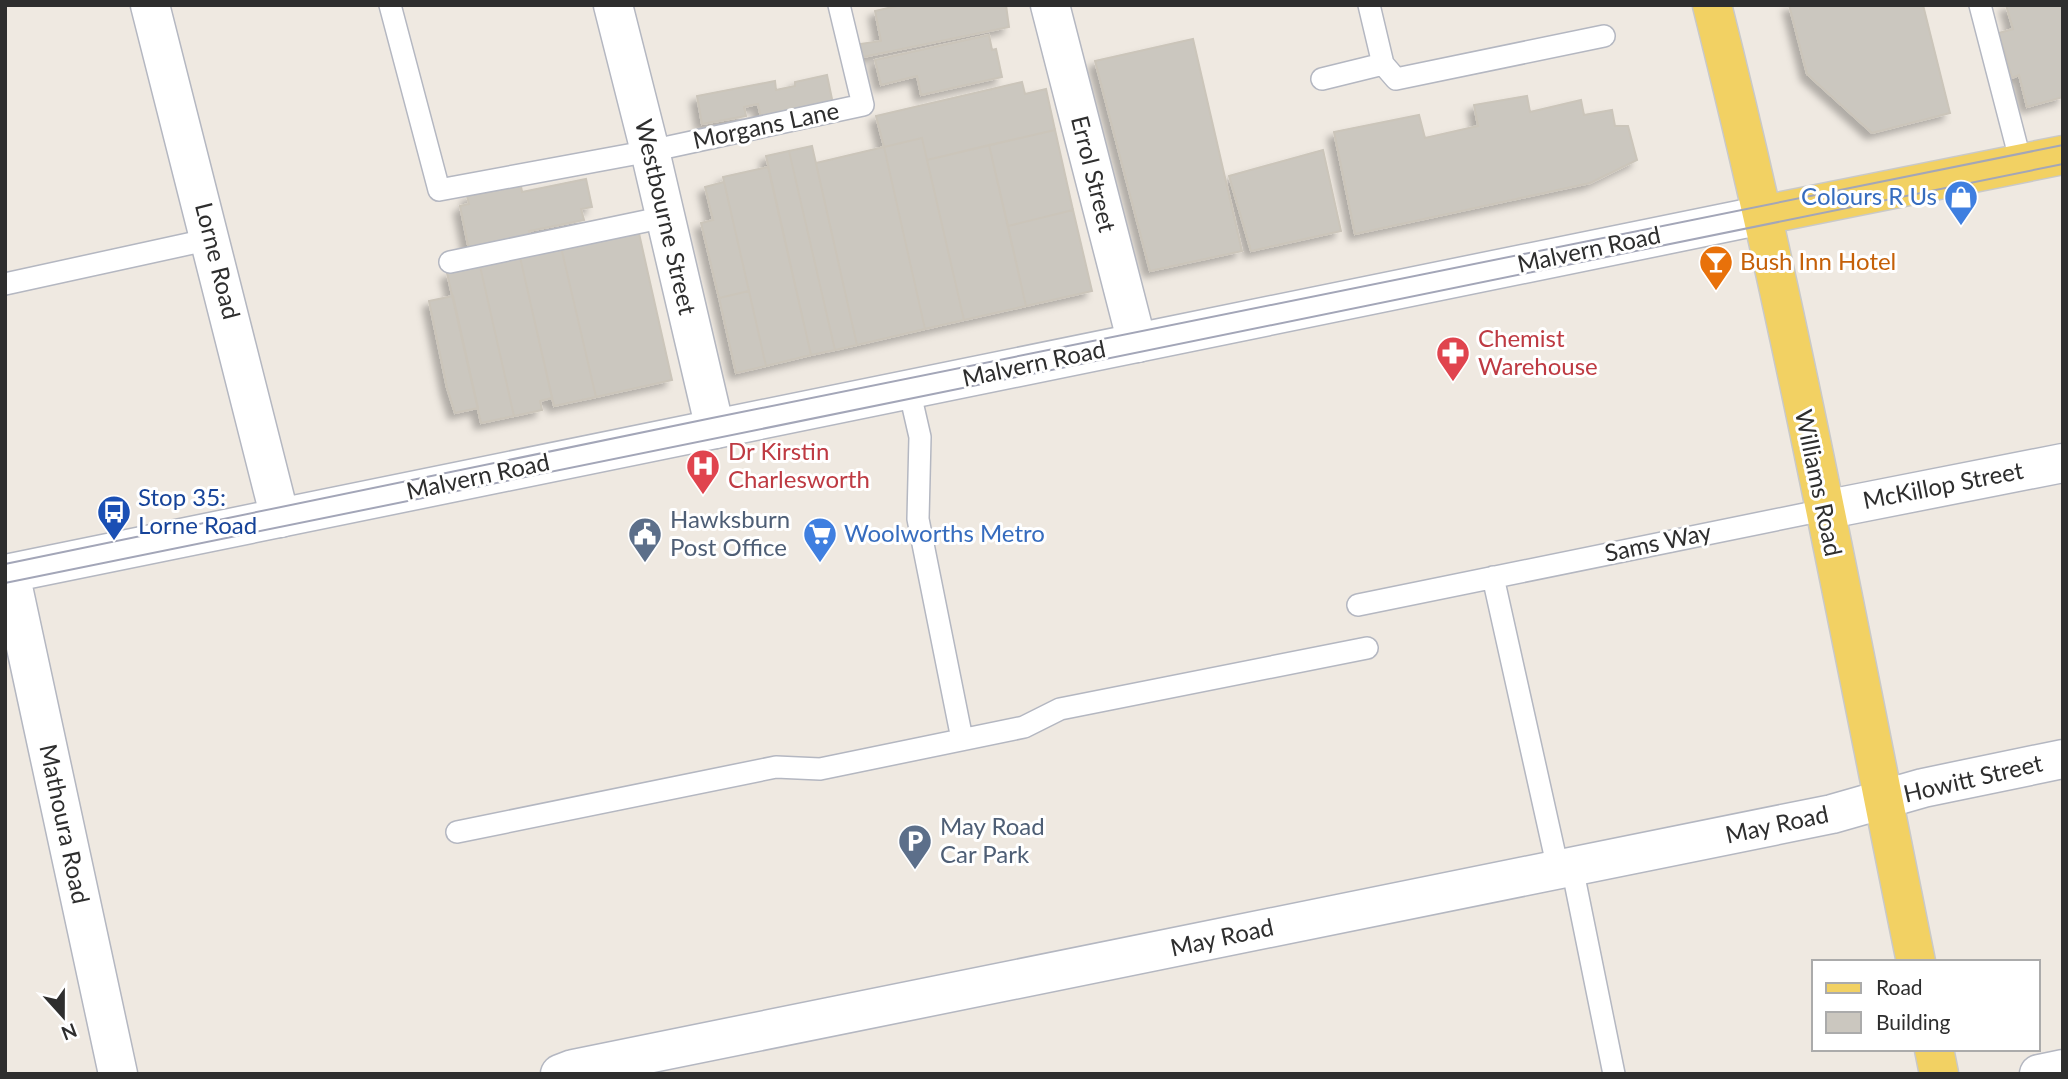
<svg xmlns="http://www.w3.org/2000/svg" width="2068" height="1079" viewBox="0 0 2068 1079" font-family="Lato,sans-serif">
<defs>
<filter id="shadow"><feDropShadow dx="-6" dy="6" stdDeviation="3.5" flood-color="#0004"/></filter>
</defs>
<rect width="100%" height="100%" fill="#efe9e1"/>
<path fill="#cbc7bf" stroke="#cbc5ba" stroke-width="2" filter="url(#shadow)" d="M901,5H1006L1009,27L863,57L860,44L881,41L875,11Z
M1789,5H1923L1950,113L1872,133L1807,74Z
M2006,5H2063V97L2027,107L2019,75L2012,78L1999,33L2013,29Z
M989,35L992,50L996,49L1002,77L921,95L917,76L881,85L875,60Z
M1193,39L1242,251L1150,271L1095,61Z
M827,75L833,104L761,118L758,104L744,107L746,116L702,124L697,96L775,81L776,90L795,86V82Z
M1022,82L1025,94L1046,89L1055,130L927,160L922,138L884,147L876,116Z
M1527,96L1530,112L1581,100L1584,115L1612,110L1615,126H1628L1637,160L1590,183L1355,234L1334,132L1419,115L1425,138L1478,126L1474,105Z
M1055,130L1073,210L1008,226L989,145Z
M922,138L964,320L925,329L884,147Z
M989,145L1026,306L964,320L927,160Z
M812,146L857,345L835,350L789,151Z
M884,147L925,329L857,345L816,163Z
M1323,150L1341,231L1251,251L1229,176Z
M789,151L835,350L811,355L766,156Z
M768,167L811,355L766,366L723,177Z
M586,179L592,207L581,209L584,220L529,231L531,238L469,250L460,206L469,204L467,196L521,186L522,192Z
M724,182L749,291L719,298L701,223L713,220L705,187Z
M1073,210L1092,291L1026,306L1008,226Z
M638,229L672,380L596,397L561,247Z
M561,247L596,397L554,406L520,257Z
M520,257L552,398L540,401L542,410L514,416L480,266Z
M480,266L514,416L481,423L447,273Z
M749,291L766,366L736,373L719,298Z
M453,296L478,408L455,413L447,388L429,301Z"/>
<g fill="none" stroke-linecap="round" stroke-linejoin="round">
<g stroke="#b4b7c1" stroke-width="24">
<path id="lane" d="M390,5L439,190L650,151L863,105L839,5
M1369,5L1383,64
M1980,5L2021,163
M1322,79L1383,64L1396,79L1604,36
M450,262L665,217
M5,284L211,239
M909,389L920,437L918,519L962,739
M1493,577L1558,869
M1358,605L1824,510
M457,832L776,767L820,769L1024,727L1060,709L1367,648
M1572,867L1614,1074"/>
</g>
<g stroke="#b4b7c1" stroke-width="41">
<path id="street" d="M150,5L280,518
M613,5L650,151L715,429
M1050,5L1137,343
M1824,510L2063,463
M560,1074L573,1069L1832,814L1923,788L2063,759
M2039,1074L2063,1069"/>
</g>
<g stroke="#b4b7c1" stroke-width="41">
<path id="secondary" d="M10,573L118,1074
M5,574L1763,215"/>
</g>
<g stroke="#c9c9c9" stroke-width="41">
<path id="primary" d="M1712,5C1792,321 1851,642 1916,962
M1763,215L2063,155
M1934,1049L1939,1074"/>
</g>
<use href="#lane" stroke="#fff" stroke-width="21"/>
<use href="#street" stroke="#fff" stroke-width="38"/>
<use href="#secondary" stroke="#fff" stroke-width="38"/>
<use href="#primary" stroke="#f2d163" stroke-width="38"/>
<path stroke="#a3a6b8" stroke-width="2" d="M5,564L712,418L2063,145
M5,583L2063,164"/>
</g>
<defs>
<g id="shop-pin" transform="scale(1.75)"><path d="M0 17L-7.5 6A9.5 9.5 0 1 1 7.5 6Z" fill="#3f7fe0" stroke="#fff"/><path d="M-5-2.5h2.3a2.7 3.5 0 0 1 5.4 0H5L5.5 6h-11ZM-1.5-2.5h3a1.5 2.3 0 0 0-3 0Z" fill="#fff"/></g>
<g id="bar-pin" transform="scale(1.75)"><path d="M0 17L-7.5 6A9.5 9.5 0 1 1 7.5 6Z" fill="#e8710a" stroke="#fff"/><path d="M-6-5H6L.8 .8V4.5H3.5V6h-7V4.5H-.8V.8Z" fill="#fff"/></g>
<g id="pharmacy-pin" transform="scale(1.75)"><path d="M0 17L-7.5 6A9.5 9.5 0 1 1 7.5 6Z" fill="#e0444e" stroke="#fff"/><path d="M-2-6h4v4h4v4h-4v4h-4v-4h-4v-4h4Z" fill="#fff"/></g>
<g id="hospital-pin" transform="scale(1.75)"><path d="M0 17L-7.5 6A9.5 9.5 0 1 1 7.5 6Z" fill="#e0444e" stroke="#fff"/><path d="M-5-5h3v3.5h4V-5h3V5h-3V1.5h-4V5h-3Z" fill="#fff"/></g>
<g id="bus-pin" transform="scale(1.75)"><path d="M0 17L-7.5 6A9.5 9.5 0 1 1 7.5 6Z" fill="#1a4fb4" stroke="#fff"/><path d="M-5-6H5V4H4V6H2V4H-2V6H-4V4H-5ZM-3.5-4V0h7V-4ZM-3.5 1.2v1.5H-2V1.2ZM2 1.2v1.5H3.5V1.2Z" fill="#fff"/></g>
<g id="civic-pin" transform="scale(1.75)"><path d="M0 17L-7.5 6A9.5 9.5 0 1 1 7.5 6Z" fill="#5c6f8a" stroke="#fff"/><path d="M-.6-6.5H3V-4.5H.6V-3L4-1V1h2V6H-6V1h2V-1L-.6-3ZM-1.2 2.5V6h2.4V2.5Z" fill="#fff"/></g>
<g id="supermarket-pin" transform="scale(1.75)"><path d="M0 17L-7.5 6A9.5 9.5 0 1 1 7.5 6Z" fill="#3f7fe0" stroke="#fff"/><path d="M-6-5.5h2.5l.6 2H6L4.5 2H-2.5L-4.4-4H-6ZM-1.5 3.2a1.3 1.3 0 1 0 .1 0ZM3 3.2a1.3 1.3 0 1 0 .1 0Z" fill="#fff"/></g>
<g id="parking-pin" transform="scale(1.75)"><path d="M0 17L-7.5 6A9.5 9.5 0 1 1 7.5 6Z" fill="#5c6f8a" stroke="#fff"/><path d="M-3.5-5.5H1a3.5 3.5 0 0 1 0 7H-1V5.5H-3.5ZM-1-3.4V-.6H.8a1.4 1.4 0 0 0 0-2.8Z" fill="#fff"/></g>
</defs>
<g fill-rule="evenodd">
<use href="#shop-pin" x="1961" y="197"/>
<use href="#bar-pin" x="1716" y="262"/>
<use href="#pharmacy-pin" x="1453" y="353"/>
<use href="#hospital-pin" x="703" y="466"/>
<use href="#bus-pin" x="114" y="512"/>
<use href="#civic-pin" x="645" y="534"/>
<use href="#supermarket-pin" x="820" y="534"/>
<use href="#parking-pin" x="915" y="841"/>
</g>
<g text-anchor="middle" stroke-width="6" stroke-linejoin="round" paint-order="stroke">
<g font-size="24" fill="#2e2e2e" stroke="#fff">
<text transform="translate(766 126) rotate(-12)" y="8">Morgans Lane</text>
<text transform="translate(1093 174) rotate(76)" y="8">Errol Street</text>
<text transform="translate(665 217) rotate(77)" y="8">Westbourne Street</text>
<text transform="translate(1589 250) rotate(-12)" y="8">Malvern Road</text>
<text transform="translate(217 261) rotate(76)" y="8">Lorne Road</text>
<text transform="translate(1034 364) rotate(-12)" y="8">Malvern Road</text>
<text transform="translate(478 477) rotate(-12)" y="8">Malvern Road</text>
<text transform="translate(1818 483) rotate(78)" y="8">Williams Road</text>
<text transform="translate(1943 486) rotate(-11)" y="8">McKillop Street</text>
<text transform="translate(1658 543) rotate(-12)" y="8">Sams Way</text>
<text transform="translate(1973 779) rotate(-13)" y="8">Howitt Street</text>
<text transform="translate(64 824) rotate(78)" y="8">Mathoura Road</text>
<text transform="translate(1777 825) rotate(-12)" y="8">May Road</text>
<text transform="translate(1222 938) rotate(-12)" y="8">May Road</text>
</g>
<g font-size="24" fill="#366cbe" stroke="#fff" text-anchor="end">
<text x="1937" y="205">Colours R Us</text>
<text x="844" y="542" text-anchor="start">Woolworths Metro</text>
</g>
<g font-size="24" fill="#c56008" stroke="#fff" text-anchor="start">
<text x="1740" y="270">Bush Inn Hotel</text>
</g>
<g font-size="24" fill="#be3a42" stroke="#fff" text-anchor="start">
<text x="1478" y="347">Chemist<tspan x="1478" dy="28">Warehouse</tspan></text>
<text x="728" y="460">Dr Kirstin<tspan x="728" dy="28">Charlesworth</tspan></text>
</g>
<g font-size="24" fill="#164399" stroke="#fff" text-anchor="start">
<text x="138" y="506">Stop 35:<tspan x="138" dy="28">Lorne Road</tspan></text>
</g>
<g font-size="24" fill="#4e5e75" stroke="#fff" text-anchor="start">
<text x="670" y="528">Hawksburn<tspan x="670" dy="28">Post Office</tspan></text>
<text x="940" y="835">May Road<tspan x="940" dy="28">Car Park</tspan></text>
</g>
</g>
<rect width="2068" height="1079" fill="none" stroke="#2e2e2e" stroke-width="14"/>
<rect x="1812" y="960" width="228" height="91" fill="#ffffff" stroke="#ababab" stroke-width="2"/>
<rect x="1826" y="983" width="35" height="10" fill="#f2d163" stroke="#ababab" stroke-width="2"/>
<text x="1876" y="995" font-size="21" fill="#2e2e2e">Road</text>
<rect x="1826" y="1012" width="35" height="21" fill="#cbc7bf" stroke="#ababab" stroke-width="2"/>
<text x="1876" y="1030" font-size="21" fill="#2e2e2e">Building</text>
<g transform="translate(63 1016) rotate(159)" stroke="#ffffff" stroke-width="5" paint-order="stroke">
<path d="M0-5L12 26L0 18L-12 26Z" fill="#2e2e2e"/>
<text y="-10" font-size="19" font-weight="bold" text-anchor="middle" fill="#2e2e2e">N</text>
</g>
</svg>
